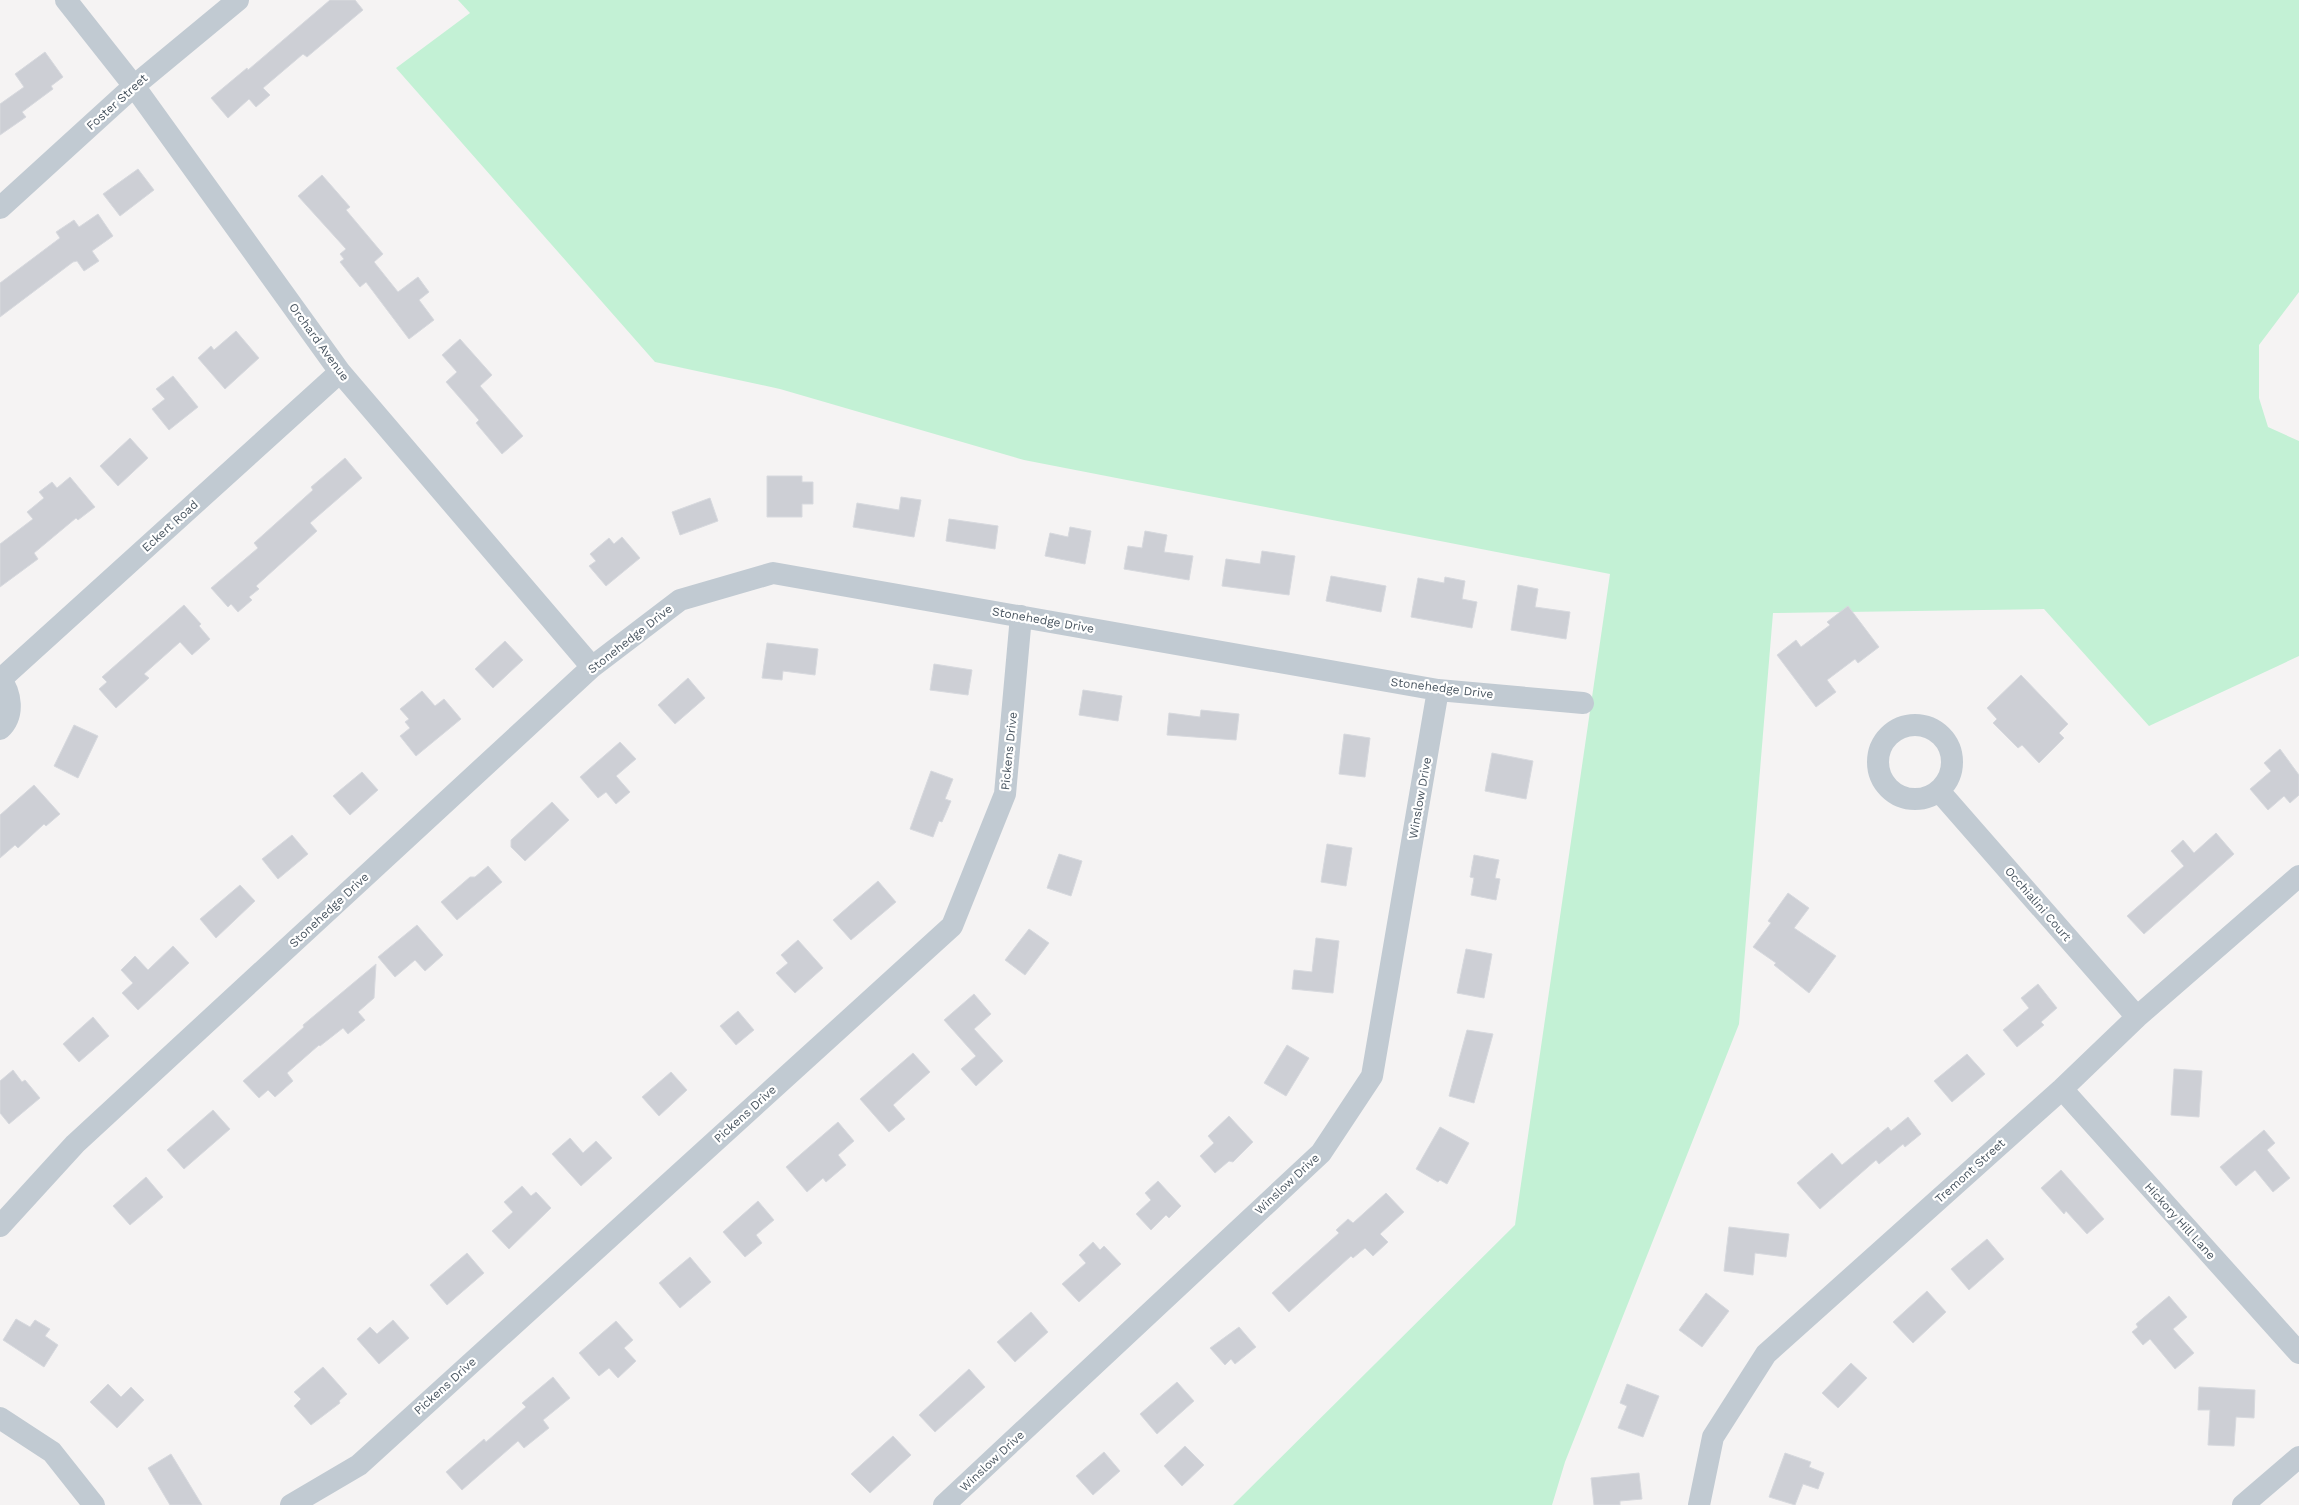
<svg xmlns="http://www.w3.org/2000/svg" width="2299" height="1505" viewBox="0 0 2299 1505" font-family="'Work Sans',sans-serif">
<rect width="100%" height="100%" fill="#f5f3f3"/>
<path fill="#c3f1d5" d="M458,0H2299V292L2259,345V398L2268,427L2299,441V656L2149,726L2044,609L1773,613L1739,1024L1565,1462L1552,1505H1233L1515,1225L1610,574L1024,460L780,389L655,362L396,68L470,13Z"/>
<path fill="#cdcfd5" stroke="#d7d9de" d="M330,0H355L363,10L307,57L303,54L263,88L270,95L256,107L249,99L228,118L211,98L247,68L248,70Z
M45,52L63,77L51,86L53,89L22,112L26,117L0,135V104L24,87L15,74Z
M138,169L154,190L120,216L103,194Z
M322,175L350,207L346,210L383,254L374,262L398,292L418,277L429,292L419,300L434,320L409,339L366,282L360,287L340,262L344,259L340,254L346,249L298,196Z
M98,214L113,236L92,251L99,261L84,271L77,261L73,262L0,317V283L60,238L56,232L74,220L79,227Z
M236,331L259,358L225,389L198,358L211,346L214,350Z
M460,339L492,375L480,386L523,436L502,454L476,423L479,420L446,382L457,372L442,355Z
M173,376L198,407L169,430L152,409L165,399L156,389Z
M130,438L148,458L118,486L100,466Z
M345,458L362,478L310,523L317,531L256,586L259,589L249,597L252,600L238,612L231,604L228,607L211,588L258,548L254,543L313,490L311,487Z
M767,476H802V482H813V504H802V517H767Z
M70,477L95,507L78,520L76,518L34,553L38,559L0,587V544L33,519L27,512L44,498L39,492L52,482L57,488Z
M901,497L921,500L914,537L853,527L857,503L899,510Z
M710,498L718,521L680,535L672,512Z
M949,519L998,526L995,549L946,541Z
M1070,527L1091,531L1085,564L1045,556L1050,533L1068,537Z
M1145,531L1167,535L1164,552L1193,556L1189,580L1124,569L1128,546L1142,548Z
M622,537L640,558L606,586L589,566L596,561L590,554L609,538L614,544Z
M1262,551L1295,556L1289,595L1222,586L1226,559L1260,564Z
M1331,576L1386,586L1381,612L1326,601Z
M1445,577L1465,581L1462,599L1477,602L1472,628L1411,617L1418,578L1444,583Z
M1518,585L1538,589L1535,607L1570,612L1566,639L1511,630Z
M184,605L201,624L199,626L210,639L192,655L180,642L144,674L149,678L116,708L99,689L107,682L102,677Z
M1848,606L1879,647L1858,663L1855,659L1827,680L1836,692L1816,707L1777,655L1796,640L1801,647L1830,625L1827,622Z
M505,641L523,660L493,688L475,669Z
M767,643L818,649L815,675L783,671L782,680L762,678Z
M934,664L972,670L968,695L930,690Z
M2021,675L2068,724L2059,733L2064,738L2039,763L2022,745L2018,748L1993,723L1997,719L1987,708Z
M688,678L705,698L675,724L658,705Z
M1083,690L1122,696L1118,721L1079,715Z
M422,691L435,706L444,699L461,719L416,756L400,736L410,728L405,722L409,719L400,709Z
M1201,710L1239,714L1236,740L1167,735L1169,713L1200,717Z
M74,725L98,736L78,778L54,766Z
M1344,734L1370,738L1365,777L1339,774Z
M620,742L636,759L616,776L630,792L616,804L606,792L598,798L580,777Z
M2280,749L2299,775V795L2290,803L2284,796L2268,810L2250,789L2271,771L2264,763Z
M1492,753L1533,761L1526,799L1485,791Z
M931,771L953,779L945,799L951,801L942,822L939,821L933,837L910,829Z
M362,772L378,790L350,815L333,796Z
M34,785L60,814L46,826L44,824L18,848L15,845L0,858V815Z
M552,802L569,820L525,861L511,847V840Z
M2216,833L2234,854L2144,934L2127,916L2184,866L2171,851L2183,840L2194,853Z
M292,835L308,854L278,879L262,859Z
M1327,844L1352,848L1346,886L1321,882Z
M1059,854L1082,861L1071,896L1047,888Z
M1474,855L1499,860L1495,878L1500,879L1496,900L1471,895L1474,878L1470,877Z
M488,866L502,882L457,920L441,902L470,877H475Z
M878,881L896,902L851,940L833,920Z
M240,885L255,901L216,938L200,919Z
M1788,893L1809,908L1794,928L1836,956L1809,993L1774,965L1776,963L1753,947L1771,923L1768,921Z
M417,925L443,955L425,971L415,960L395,977L378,957Z
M1029,929L1049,943L1025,975L1005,960Z
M1316,938L1339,941L1333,993L1292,989L1294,970L1312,972Z
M798,940L823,968L795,993L776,973L788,963L781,955Z
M173,946L189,963L138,1010L122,993L133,983L121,970L135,956L148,970Z
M1466,949L1492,954L1484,998L1457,993Z
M376,964L374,998L358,1012L365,1020L348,1034L343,1028L320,1046L319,1045L287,1073L293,1081L275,1097L268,1090L259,1098L243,1081L304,1027L303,1025Z
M2038,984L2057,1008L2041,1022L2044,1025L2017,1047L2003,1030L2029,1008L2021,998Z
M974,994L991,1014L974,1029L1003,1061L976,1086L961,1069L976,1056L944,1020Z
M738,1011L754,1030L736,1045L720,1026Z
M93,1017L109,1036L79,1062L63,1044Z
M1467,1030L1493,1034L1474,1103L1449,1096Z
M1287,1045L1309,1058L1286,1096L1264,1083Z
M913,1053L930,1072L893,1105L905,1119L889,1132L860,1099Z
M1967,1054L1985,1074L1952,1102L1934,1081Z
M2174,1069L2202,1071L2199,1117L2171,1115Z
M13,1070L22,1082L25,1080L40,1098L9,1124L0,1113V1081Z
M671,1072L687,1090L659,1116L642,1097Z
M213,1110L230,1129L184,1169L167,1150Z
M1229,1116L1253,1142L1233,1162L1229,1161L1215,1173L1200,1156L1214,1143L1208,1136Z
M1908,1117L1921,1134L1905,1147L1903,1144L1879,1164L1876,1160L1820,1209L1797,1183L1832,1153L1842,1165L1888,1127L1891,1131Z
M838,1122L854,1141L838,1155L846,1165L826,1182L823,1178L807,1192L786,1167Z
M1440,1127L1469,1143L1447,1184L1440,1180L1438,1182L1416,1169Z
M2264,1130L2275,1143L2267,1150L2290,1178L2273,1192L2255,1170L2236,1186L2220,1167Z
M570,1138L583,1153L596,1141L612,1158L581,1186L552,1154Z
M2061,1170L2104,1219L2087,1234L2066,1211L2064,1214L2041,1188Z
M146,1177L163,1197L130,1225L113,1206Z
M1158,1181L1181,1206L1169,1218L1166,1215L1151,1230L1136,1214L1151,1200L1145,1193Z
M522,1186L531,1196L536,1192L551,1208L509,1249L492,1231L513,1212L504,1202Z
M1386,1193L1404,1212L1380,1234L1388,1242L1373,1256L1365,1248L1353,1258L1351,1256L1289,1312L1272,1293L1339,1233L1336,1230L1348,1219L1353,1223Z
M758,1201L774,1220L756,1235L762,1243L745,1257L723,1232Z
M1729,1227L1789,1234L1786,1257L1755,1253L1753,1275L1724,1271Z
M1987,1239L2004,1259L1969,1290L1951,1269Z
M1093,1242L1100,1250L1104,1246L1121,1264L1079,1302L1062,1284L1086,1263L1079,1255Z
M467,1253L484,1273L447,1305L430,1285Z
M690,1257L711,1282L680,1308L659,1283Z
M1927,1291L1946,1312L1913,1343L1893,1322Z
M1706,1293L1729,1311L1702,1347L1679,1330Z
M2169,1296L2187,1317L2173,1329L2194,1353L2175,1369L2150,1339L2143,1345L2132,1332L2138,1327L2136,1324Z
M1031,1312L1048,1332L1015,1362L997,1342Z
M16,1319L30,1327L35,1320L50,1329L45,1336L58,1345L44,1367L3,1340Z
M393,1320L409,1338L379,1364L357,1339L370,1327L377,1334Z
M616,1321L633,1340L624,1348L636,1361L618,1378L609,1368L599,1376L579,1353Z
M1239,1327L1256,1347L1235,1364L1231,1359L1225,1365L1210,1348Z
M1851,1363L1867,1378L1838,1408L1822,1393Z
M323,1367L347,1394L339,1401L340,1403L311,1425L294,1406L301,1399L294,1392Z
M969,1369L985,1387L935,1432L919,1415Z
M553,1377L570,1398L543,1420L549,1428L524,1448L518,1441L462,1490L446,1472L484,1439L486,1442L526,1407L522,1403Z
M1177,1382L1194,1401L1157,1434L1140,1414Z
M108,1384L121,1397L131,1387L144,1400L117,1428L90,1402Z
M1627,1384L1659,1396L1643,1437L1618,1428L1627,1406L1620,1403Z
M2199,1387L2255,1390L2254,1418L2236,1417L2234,1446L2208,1445L2210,1410H2198Z
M893,1436L911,1455L870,1493L851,1474Z
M1185,1446L1204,1465L1182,1486L1164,1466Z
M1104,1452L1120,1471L1093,1495L1076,1476Z
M1785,1453L1811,1462L1809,1467L1824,1473L1818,1489L1803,1484L1795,1505L1769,1497Z
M171,1454L202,1505H170L148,1468Z
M1639,1473L1642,1499L1620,1501V1505H1594L1591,1478Z"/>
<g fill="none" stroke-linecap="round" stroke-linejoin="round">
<path stroke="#c1cad2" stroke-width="22" d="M66,0L134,86L340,372L592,667
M0,208L134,86L238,0
M0,678C11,693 15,715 0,729
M1,679L340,372
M1878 762a37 37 0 1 1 74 0a37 37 0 1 1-74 0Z
M1939,791L2137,1017
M2062,1089L2299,1353
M0,1226L75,1144L592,667L680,600L773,573L1438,690L1583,703
M0,1418L52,1452L94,1505
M291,1505L359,1465L952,926L1005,794L1021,616
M944,1505L1321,1153L1372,1076L1438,690
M1699,1505L1713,1437L1766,1354L2062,1089L2137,1017L2299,876
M2243,1505L2299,1457"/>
</g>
<g text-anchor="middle" stroke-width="4.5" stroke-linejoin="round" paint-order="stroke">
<g font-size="12" fill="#4a5661" stroke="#fff">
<text transform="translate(117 102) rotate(-42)" y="4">Foster Street</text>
<text transform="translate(319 342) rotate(54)" y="4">Orchard Avenue</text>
<text transform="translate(170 526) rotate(-42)" y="4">Eckert Road</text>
<text transform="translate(1043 620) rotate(10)" y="4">Stonehedge Drive</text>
<text transform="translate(630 639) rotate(-38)" y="4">Stonehedge Drive</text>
<text transform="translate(1442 688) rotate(7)" y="4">Stonehedge Drive</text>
<text transform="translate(1009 751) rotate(-84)" y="4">Pickens Drive</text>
<text transform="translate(1420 798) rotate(-80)" y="4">Winslow Drive</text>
<text transform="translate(2038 904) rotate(49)" y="4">Occhialini Court</text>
<text transform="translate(329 910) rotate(-43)" y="4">Stonehedge Drive</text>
<text transform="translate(745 1114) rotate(-42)" y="4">Pickens Drive</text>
<text transform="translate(1970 1171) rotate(-42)" y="4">Tremont Street</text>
<text transform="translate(1287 1184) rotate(-43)" y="4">Winslow Drive</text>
<text transform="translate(2180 1221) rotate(48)" y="4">Hickory Hill Lane</text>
<text transform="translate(445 1386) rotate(-42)" y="4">Pickens Drive</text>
<text transform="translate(992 1461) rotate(-43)" y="4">Winslow Drive</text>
</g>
</g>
</svg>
